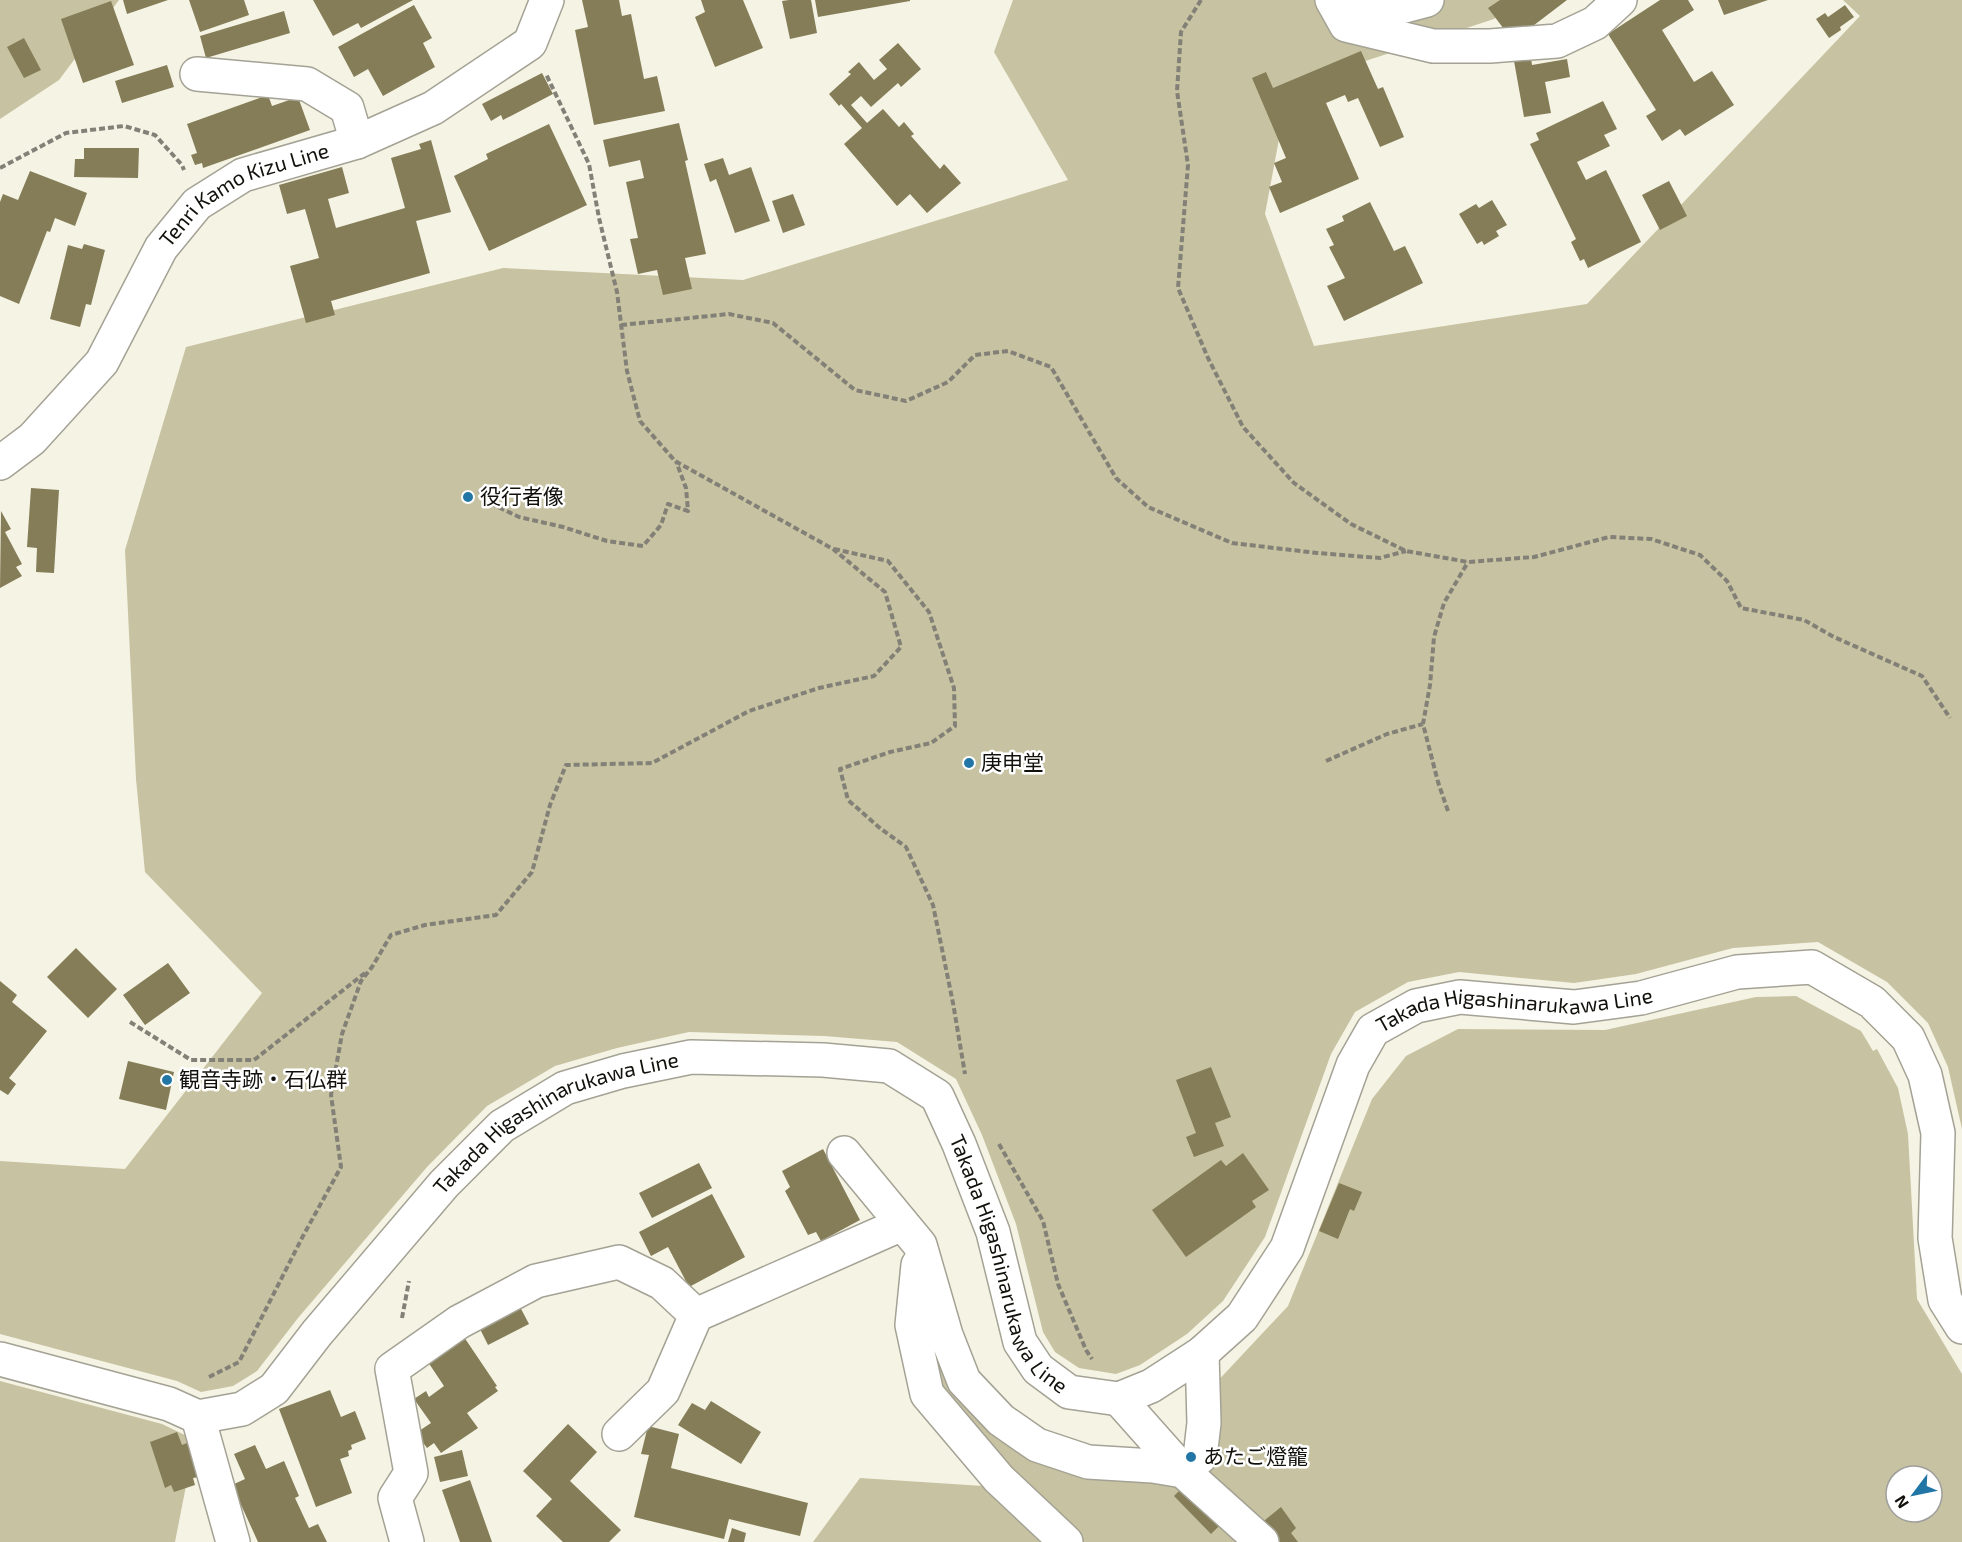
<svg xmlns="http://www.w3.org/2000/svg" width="1962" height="1542" viewBox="0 0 1962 1542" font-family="'Exo 2','Noto Sans JP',sans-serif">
<rect width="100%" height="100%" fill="#f5f3e4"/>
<path fill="#c7c2a1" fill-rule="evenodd" d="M0,0H119L59,80L0,119Z
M1013,0H1517L1494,19L1350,66L1282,123L1265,214L1314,346L1587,304L1860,16L1843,0H1962V1129L1948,1067L1928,1023L1887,982L1818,942L1733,948L1636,974L1574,983L1459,972L1408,982L1355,1012L1331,1054L1265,1237L1223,1301L1187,1334L1140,1365L1116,1374L1079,1368L1055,1352L1043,1332L1016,1224L982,1135L956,1079L897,1042L824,1036L689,1032L617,1048L555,1066L487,1106L427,1167L298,1318L257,1371L233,1386L201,1392L177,1381L0,1334V1161L125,1169L262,993L145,872L136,779L125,550L186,347L503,268L743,280L1068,180L994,52Z
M1796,996L1861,1031L1873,1051L1877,1049L1898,1088L1908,1134L1917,1299L1962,1374V1542H1272L1208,1475L1218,1438L1213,1386L1288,1306L1372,1099L1406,1056L1458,1029L1605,1030L1756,997ZM1896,1476H1932V1512H1896Z
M932,1345L962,1399L1172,1482L1192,1497L1237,1542H1080L950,1405L931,1365Z
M0,1381L162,1424L195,1440L175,1542H0Z
M860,1478L983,1486L1040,1542H813Z"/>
<path fill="#847d57" d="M123,0H168L127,14Z
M189,0H244L249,15L200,32Z
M313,0H413L361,28L358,23L333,36Z
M582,0H619L622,16L631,14L644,79L657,76L665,111L594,125L575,30L588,27Z
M701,0H743L763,48L715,67L695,17L705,12Z
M789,0H811L817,33L790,39L782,1Z
M815,0H910V1L818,17Z
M1500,0H1567L1513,41L1488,8Z
M1660,0H1688L1694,10L1662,30L1694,82L1712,71L1734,105L1685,136L1680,129L1662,141L1646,116L1656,110L1608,34Z
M1718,0H1768L1724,15Z
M111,1L134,65L83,83L61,19Z
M414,5L432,38L423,43L435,67L383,96L368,69L354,77L338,47Z
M1845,5L1854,17L1840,27L1841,30L1829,38L1816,19L1825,13L1828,17Z
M284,11L290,33L206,58L200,36Z
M24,38L41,70L24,78L7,47Z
M898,43L921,69L901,87L898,83L871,107L861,96L851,105L867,123L883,109L899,127L904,122L914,134L911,136L940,169L944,164L961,183L927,213L910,194L897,206L844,144L862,128L841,104L839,106L829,94L851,74L848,72L859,62L874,80L887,69L879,60Z
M1361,51L1378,89L1383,87L1404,137L1380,147L1358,98L1348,102L1345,95L1326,103L1359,179L1280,213L1269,187L1282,182L1274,163L1286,158L1252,78L1266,72L1273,88Z
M1531,58L1532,65L1567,59L1570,77L1545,82L1551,113L1524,117L1514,61Z
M167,65L174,87L122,103L115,81Z
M542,73L553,94L503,120L501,115L491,121L482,104Z
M268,95L272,106L298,97L310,130L203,168L202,163L195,165L191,155L197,153L187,124Z
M1603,101L1617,129L1604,135L1610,146L1577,162L1586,180L1606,170L1641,242L1588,268L1584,259L1580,261L1571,242L1576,239L1530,144L1539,140L1536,133Z
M679,123L688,160L685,161L706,254L685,258L692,289L663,295L657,270L638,274L630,239L638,238L626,182L644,178L640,160L609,167L603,140Z
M549,124L587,205L489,251L454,176L488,159L486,154Z
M431,140L451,212L416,221L430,273L331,301L335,315L306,323L290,266L319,258L305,209L287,214L279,185L342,167L349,193L328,199L336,228L405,208L391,158L421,149L419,144Z
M84,148H139L138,178L74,177L75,159H84Z
M723,158L729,175L751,167L770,221L735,233L716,179L710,182L704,164Z
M30,171L87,193L75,226L55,218L50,232L47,231L19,304L0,296V202L3,194L18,200Z
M1669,181L1687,216L1660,230L1642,195Z
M793,194L805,225L783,233L772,201Z
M1492,200L1507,225L1496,231L1499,236L1484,245L1482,241L1477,244L1459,214L1476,204L1479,208Z
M1370,202L1394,251L1405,246L1423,283L1344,321L1327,286L1345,278L1329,247L1334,245L1326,229L1344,221L1342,216Z
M84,244L105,250L91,305L86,304L80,327L50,319L68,245L82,249Z
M31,488L59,490L54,573L36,572L37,548L27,547Z
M1,511L11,529L5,532L22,564L16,567L22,576L0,588Z
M76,948L117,989L88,1018L47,977Z
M168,963L190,993L145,1025L123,995Z
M0,981L17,995L12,1002L47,1031L9,1078L16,1084L8,1095L0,1090Z
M128,1061L174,1072L166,1110L119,1099Z
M1211,1067L1231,1117L1215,1123L1224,1146L1194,1157L1186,1137L1196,1133L1176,1080Z
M823,1149L860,1220L821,1241L816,1232L808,1235L785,1191L790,1187L782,1171Z
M1243,1153L1269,1190L1252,1201L1256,1207L1186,1257L1152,1210L1221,1160L1226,1166Z
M699,1163L712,1188L652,1218L639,1193Z
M1339,1183L1362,1192L1354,1211L1350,1209L1338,1239L1319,1231Z
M712,1194L745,1257L689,1287L668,1247L651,1256L639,1232Z
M519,1305L529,1324L488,1345L478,1325Z
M464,1337L497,1386L495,1387L498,1391L467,1413L478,1428L441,1453L434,1443L427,1448L416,1433L431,1423L414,1399L426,1391L429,1397L444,1386L428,1362Z
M330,1390L341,1417L355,1411L366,1439L351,1445L352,1449L348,1451L349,1456L340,1459L352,1493L316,1507L279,1409Z
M711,1401L761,1432L741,1464L678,1425L692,1403L705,1410Z
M568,1424L597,1452L570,1481L621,1530L609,1542H563L536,1516L552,1499L523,1471Z
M648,1426L679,1434L671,1468L808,1503L800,1536L729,1519L724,1539L634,1517L649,1455L641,1454Z
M177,1432L182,1445L187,1443L199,1477L193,1478L195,1485L174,1492L171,1485L165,1488L150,1442Z
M255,1445L266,1469L284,1461L299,1496L295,1498L309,1528L318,1524L327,1542H258L232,1485L245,1479L234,1454Z
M462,1450L468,1476L440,1482L434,1457Z
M470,1480L492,1542H460L442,1490Z
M1182,1488L1220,1525L1211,1534L1174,1496Z
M1281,1507L1296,1528L1291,1533L1298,1542H1273L1259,1525Z
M732,1528L746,1533L744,1542H728Z"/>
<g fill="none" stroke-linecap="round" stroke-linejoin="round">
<g stroke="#a4a294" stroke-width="36">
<path id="minor" d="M1332,0L1346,25L1433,46H1490L1557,41L1595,23L1620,0
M197,74L307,84L347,108L357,142
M844,1153L920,1245L946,1335L964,1381L1001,1420L1037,1445L1088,1462L1153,1466L1183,1471L1200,1457L1204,1423L1202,1353
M918,1265L912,1325L927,1394L999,1479L1066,1542
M1119,1399L1183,1471L1262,1542
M198,1417L233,1542
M619,1434L663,1391L696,1315
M407,1542L395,1498L411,1473L392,1369L459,1322L536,1281L619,1262L662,1283L696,1315L902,1224"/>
</g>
<g stroke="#a4a294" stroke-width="36">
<g id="major">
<path d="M1355,0L1393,9L1427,0"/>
<path id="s1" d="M0,463L32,439L102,362L161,248L197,204L243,175L357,142L433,108L530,43L547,0"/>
<path id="s2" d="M0,1359L169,1404L198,1417L242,1409L274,1389L317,1333L444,1184L502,1126L565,1088L623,1071L691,1057L823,1060L889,1066L937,1096L959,1144L993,1232L1020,1342L1038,1369L1069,1392L1119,1399L1151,1386L1202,1353L1242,1317L1287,1248L1353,1065L1373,1030L1416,1006L1460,997L1574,1007L1641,998L1737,972L1812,967L1872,1002L1908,1038L1925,1075L1938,1133L1935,1238L1945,1300L1962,1327"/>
</g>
</g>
<path stroke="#838177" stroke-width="4" stroke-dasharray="6 3" stroke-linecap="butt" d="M1201,0L1181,32L1177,91L1188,165L1178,288L1208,358L1243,427L1294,483L1351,524L1406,551L1468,562L1534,557L1609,537L1651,539L1700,555L1727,581L1741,608L1804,620L1834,637L1922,676L1950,718
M0,168L66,133L124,126L155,135L182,165L184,170
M621,325L729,314L773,323L855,390L906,401L948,382L975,355L1008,351L1051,367L1116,478L1148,507L1232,543L1317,553L1380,558L1406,551
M479,490L488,502L519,517L563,527L607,541L643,546L661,525L668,504L688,511L686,488L676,461
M834,549L888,561L929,612L954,688L955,726L931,743L890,752L840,769L848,800L881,829L906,847L933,905L953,1003L965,1074
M1326,761L1387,734L1423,724
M1448,811L1438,782L1423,724L1430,685L1434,637L1444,603L1468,562
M130,1022L191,1060H254L365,973
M999,1144L1043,1221L1058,1284L1086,1350L1092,1359
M402,1318L409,1281
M209,1377L239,1362L303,1236L341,1167L331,1095L342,1034L361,981L372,967L391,935L425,925L496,915L532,872L550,805L566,765L652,763L749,711L819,688L874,676L901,647L885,592L833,549L675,461L640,421L627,371L617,292L599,218L589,164L546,74"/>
<use href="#minor" stroke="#fff" stroke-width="33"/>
<use href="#major" stroke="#fff" stroke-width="33"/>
</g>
<g fill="#2276a6" stroke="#fff" stroke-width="2">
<circle cx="468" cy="497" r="6"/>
<circle cx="969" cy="763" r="6"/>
<circle cx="167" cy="1080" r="6"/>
<circle cx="1191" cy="1457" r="6"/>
</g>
<g text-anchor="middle" stroke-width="5" stroke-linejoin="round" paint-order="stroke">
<g font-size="21" fill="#11100b" stroke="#fff">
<text dy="7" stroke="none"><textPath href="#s1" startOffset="375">Tenri Kamo Kizu Line</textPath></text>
<text dy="7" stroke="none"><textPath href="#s2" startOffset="2091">Takada Higashinarukawa Line</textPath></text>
<text dy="7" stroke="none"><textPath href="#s2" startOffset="687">Takada Higashinarukawa Line</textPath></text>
<text dy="7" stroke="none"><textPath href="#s2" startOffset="1281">Takada Higashinarukawa Line</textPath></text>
</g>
<g font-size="21" fill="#11100b" stroke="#fff" text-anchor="start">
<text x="480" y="504">役行者像</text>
<text x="981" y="770">庚申堂</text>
<text x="179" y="1087">観音寺跡・石仏群</text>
<text x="1203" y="1464">あたご燈籠</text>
</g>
</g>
<g transform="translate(1914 1494) rotate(238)"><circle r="28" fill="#ffffff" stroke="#a09f9d" stroke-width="1.5"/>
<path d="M0-4.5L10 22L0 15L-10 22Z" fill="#2276a6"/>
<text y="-9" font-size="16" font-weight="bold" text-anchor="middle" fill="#11100b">N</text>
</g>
</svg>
